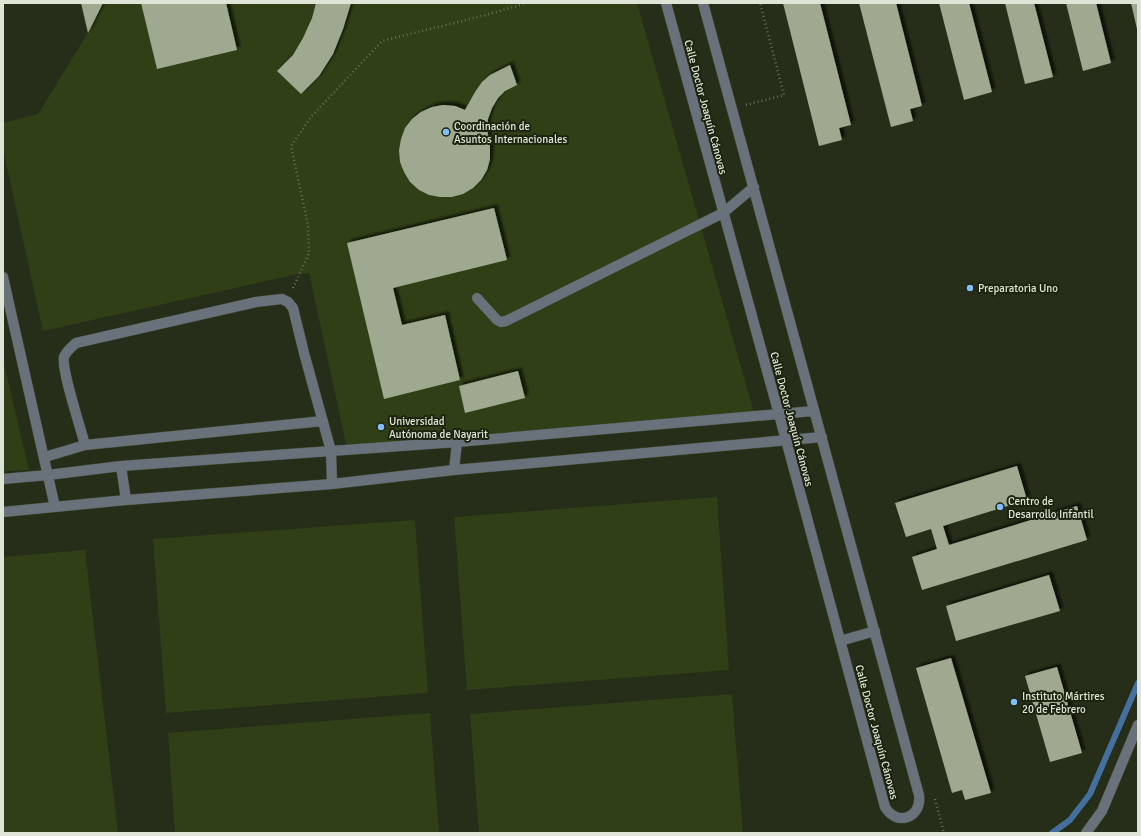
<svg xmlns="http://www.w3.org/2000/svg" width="1141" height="836" viewBox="0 0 1141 836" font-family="Signika,sans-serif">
<defs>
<filter id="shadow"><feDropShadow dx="3.5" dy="-3.5" stdDeviation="1" flood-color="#0009"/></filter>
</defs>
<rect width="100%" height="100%" fill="#262e19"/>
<path fill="#303f15" d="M103,3H141L157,69L237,50L226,3H316C311,21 305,40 293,55C288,60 282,65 277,71L301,94C307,88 313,83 319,76C336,55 344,29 351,3H637L755,416L347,448L309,273L298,274L43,331L3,149V123L38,114L88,33Z
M3,360L29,470L3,471Z
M717,497L729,670L467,690L454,517Z
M415,520L428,693L166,713L153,539Z
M85,550L118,833H3V557Z
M732,694L743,833H479L470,714Z
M430,713L439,833H175L168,733Z"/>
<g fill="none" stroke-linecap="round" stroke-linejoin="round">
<path stroke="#44709f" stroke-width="6" d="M1052,833L1070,820L1090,794L1138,683"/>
</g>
<path fill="#9ea990" filter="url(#shadow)" d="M81,3H103L88,33Z
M141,3H226L237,50L157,69Z
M316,3H351L343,29L333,54L319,76L301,94L277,71L293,55L303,38L312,18Z
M783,3H820L851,125L839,128L842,140L819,146Z
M859,3H896L922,106L910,109L913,121L891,127Z
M939,3H969L992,92L964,100Z
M1005,3H1034L1053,77L1025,84Z
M1066,3H1096L1111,63L1083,71Z
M1131,3H1138V29H1137Z
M510,65L517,85L505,91L498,98L492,108L488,119L487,128L490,147V159L487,170L481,180L473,188L463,194L452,197H440L429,195L419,190L410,182L404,172L400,162L399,150L401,139L405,128L412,119L421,112L432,107L443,105L455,106L465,110L475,92L482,82L490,75Z
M494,208L507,260L393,288L402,325L445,315L460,380L384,399L347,243Z
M518,371L525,398L465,413L459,386Z
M1017,466L1027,500L943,526L949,545L1077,506L1087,540L922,590L912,557L937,549L931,529L906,537L895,503Z
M1049,575L1060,611L956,641L946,606Z
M951,658L991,793L965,800L962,790L952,793L916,668Z
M1057,667L1082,753L1050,762L1025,676Z"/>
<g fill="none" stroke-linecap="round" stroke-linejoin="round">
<g stroke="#434b37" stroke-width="11">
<path id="minor" d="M666,3L786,440L885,807C897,827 922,818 919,795L703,3
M3,277L55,507
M477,298L497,320L501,322L506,321L723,213L754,187
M85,445C81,429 61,369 64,357C66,351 73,346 76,343L256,302L282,299L288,302L293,308L304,353L331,451L332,484
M45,457L85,445L323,421
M121,466L126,500
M454,470L457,442
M3,479L48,475L121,466L457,442L814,411
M3,512L126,500L332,484L454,470L822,437
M840,641L875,631
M1086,833L1102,811L1138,725"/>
</g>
<path stroke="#666d5b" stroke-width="2.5" stroke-dasharray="1 3" stroke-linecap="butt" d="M746,105L784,95L760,3
M293,288L309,253L308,225L291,146L311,117L382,41L486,15L527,3
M935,799L944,833"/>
<use href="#minor" stroke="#69717a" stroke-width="10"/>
</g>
<g fill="#83bcfb" stroke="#1c2410" stroke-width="1.5">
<circle cx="446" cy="132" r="4"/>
<circle cx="970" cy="288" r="4"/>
<circle cx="381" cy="427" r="4"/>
<circle cx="1000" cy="507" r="4"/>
<circle cx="1014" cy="702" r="4"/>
</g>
<g text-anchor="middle" stroke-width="4" stroke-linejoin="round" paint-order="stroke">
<g font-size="11" fill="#dee4d6" stroke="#1c2410">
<text transform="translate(706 107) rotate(75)" y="4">Calle Doctor Joaquín Cánovas</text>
<text transform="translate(792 419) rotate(75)" y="4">Calle Doctor Joaquín Cánovas</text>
<text transform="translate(877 732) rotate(75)" y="4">Calle Doctor Joaquín Cánovas</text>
</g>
<g font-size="11" fill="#dee4d6" stroke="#1c2410" text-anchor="start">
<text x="454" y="130">Coordinación de<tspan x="454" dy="13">Asuntos Internacionales</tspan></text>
<text x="978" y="292">Preparatoria Uno</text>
<text x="389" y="425">Universidad<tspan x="389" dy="13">Autónoma de Nayarit</tspan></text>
<text x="1008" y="505">Centro de<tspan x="1008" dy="13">Desarrollo Infantil</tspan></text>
<text x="1022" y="700">Instituto Mártires<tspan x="1022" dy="13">20 de Febrero</tspan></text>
</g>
</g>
<rect width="1141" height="836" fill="none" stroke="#dee4d6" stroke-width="8"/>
</svg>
